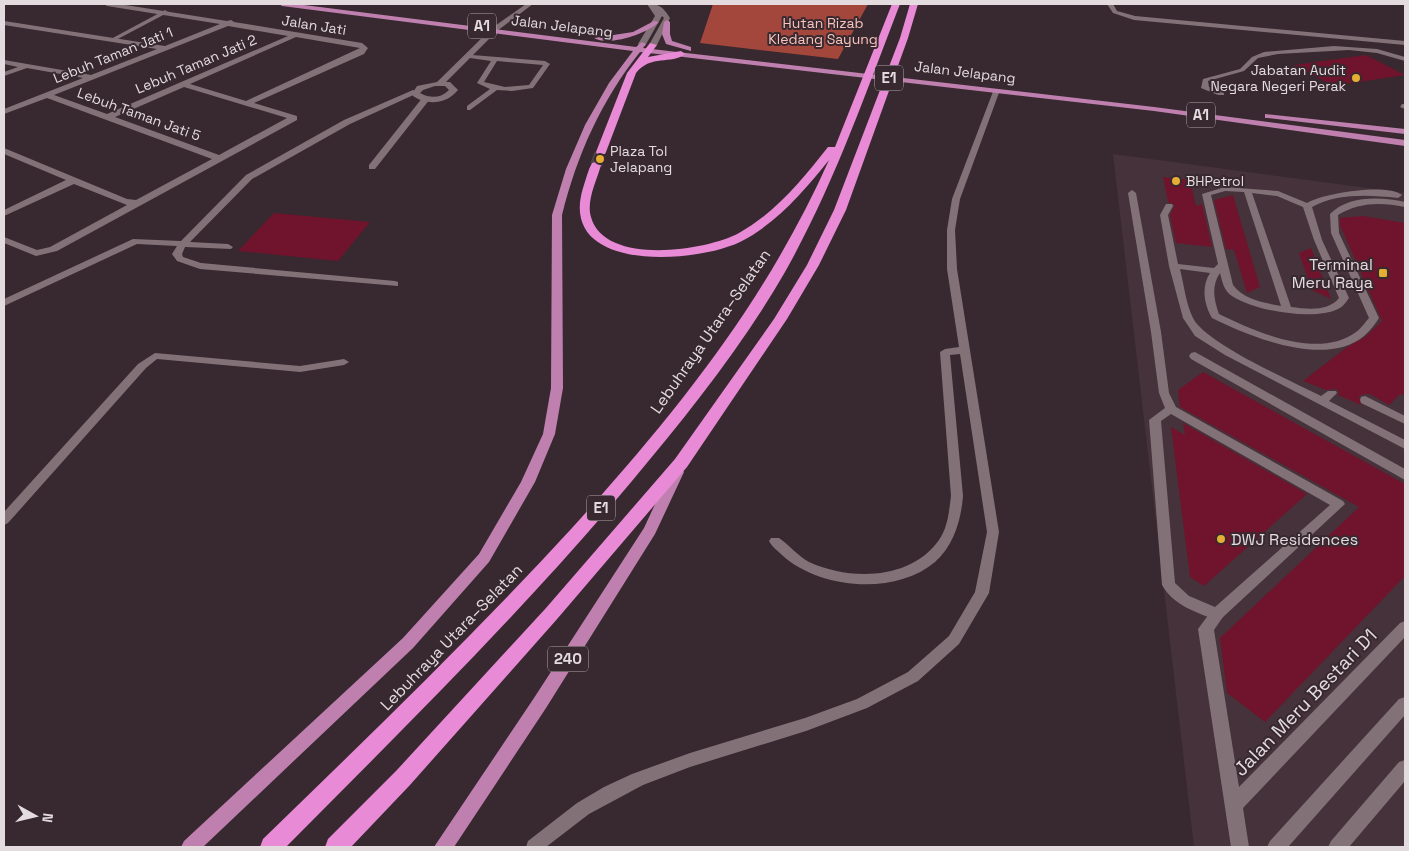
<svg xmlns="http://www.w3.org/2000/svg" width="1409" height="851" viewBox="0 0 1409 851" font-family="'Space Grotesk',sans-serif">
<rect width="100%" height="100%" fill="#37292f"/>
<path fill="#46323a" d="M1113,154L1405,193V847H1194Z"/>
<path fill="#a3473c" d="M713,4H868L838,59L700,43Z"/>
<path fill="#70142d" d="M1366,55L1405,75L1333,86L1294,65Z
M1163,177L1190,180L1196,206L1202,204L1212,247L1176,243L1170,215L1175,205L1168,202Z
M1233,195L1260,287L1247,293L1234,250L1226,249L1214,200Z
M274,213L370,222L338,261L238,251Z
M1363,216L1405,223V396L1400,394L1389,405L1370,394H1365L1359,396L1361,405L1338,395L1339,392L1336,389L1326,390L1303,381L1347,347L1365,337L1382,321L1340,225V218Z
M1311,248L1331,299L1312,290L1299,253Z
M1203,372L1405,484V576L1265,722L1227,693L1220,638L1359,507L1180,407L1178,390Z
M1183,423L1307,494L1204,586L1190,577L1171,427L1185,435Z"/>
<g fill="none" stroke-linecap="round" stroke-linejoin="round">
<path stroke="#514449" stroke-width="12" stroke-dasharray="12 5.5" stroke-linecap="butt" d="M596,165L601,152"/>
<path fill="#827278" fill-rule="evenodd" d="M1107,4H1113L1117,11L1135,16L1405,41V45L1134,20L1113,13Z
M165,10L168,12L167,13L114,41L109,40Z
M1334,46L1377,49L1405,57V61L1377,53L1349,50L1278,54L1258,58L1244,71L1208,81L1209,87L1224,91V95H1218L1201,88L1203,79L1240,69L1252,57L1264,52Z
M472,55L545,61L550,64L533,88L512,91L497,90L470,110H467V106L490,89L477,83L491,61L470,58L469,57ZM497,61L543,65L529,85L505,87L484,82Z
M994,89L1000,90L960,199L955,230L957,269L999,532L989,593L959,644L918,681L867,708L806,731L690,767L643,785L589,814L546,847H526L528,841L577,803L604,787L632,774L690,753L805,718L857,699L908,672L949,636L975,592L987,532L960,354L950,355L963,496C961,520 954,545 935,562C895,596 819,589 782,555C777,550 772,547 769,541L771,538H779C789,545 798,556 809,562C850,581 911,580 939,540C948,527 949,511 951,496L940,352L945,349L959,347L947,269V230L952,199Z
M413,90L420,92L350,124L252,179L190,242L228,244L233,247L231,249L185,247L182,254L183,257L201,263L395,281L398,282V286L200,269L177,261L172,254L177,246L137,244L4,306V299L133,239L181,241L246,175L344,120Z
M423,97L430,99L375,169H369V165Z
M1402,104H1405V109L1400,107Z
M1225,187L1278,191L1307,203C1324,193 1387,183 1402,195L1398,198C1369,195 1338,193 1312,207L1322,240L1349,298C1346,302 1343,307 1338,309C1314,321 1254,311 1232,296C1224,291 1222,281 1220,273C1211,286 1214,300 1219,314C1256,332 1318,360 1356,332C1361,329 1365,322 1369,318L1331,233L1330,214C1349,195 1381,197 1405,202V207C1381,202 1359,202 1338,215L1339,233L1379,318C1375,324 1370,331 1364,336C1326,368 1250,337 1212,318C1204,304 1201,287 1210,273L1180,269C1184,285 1186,304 1193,318C1205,343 1293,382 1321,396L1328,391H1336L1337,393L1329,401L1405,440V449L1225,355L1195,336L1183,318L1169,266L1160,215L1166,204H1172L1173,206L1168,215L1178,264L1214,268L1218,264L1202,194ZM1225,191L1244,192L1281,306C1264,303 1243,299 1233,285L1211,195ZM1252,193L1277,196L1303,207L1314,240L1339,298C1328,312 1307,309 1291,307Z
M1132,190L1136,193L1161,332L1169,393L1176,407L1343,501L1345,504L1222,618L1217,620C1197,613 1173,605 1162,585L1149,420L1165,408L1159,393L1151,332L1128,193ZM1171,414L1330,505L1215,607L1189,596L1175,583L1161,421Z
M155,353L300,366L344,359L349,362L344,365L300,372L157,359L146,368L8,523L4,525V512L138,364Z
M1365,396L1405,416V424L1361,403L1360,400L1361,397Z"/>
<path fill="#827278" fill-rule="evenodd" d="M104,4H119L227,21L231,20L234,22L362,43L368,48L364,54L254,103L297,116V120L57,251L36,256L4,243V237L37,250L50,247L127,205L74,184L4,216V210L66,180L4,154V148L127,199L136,200L212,159L47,98L4,114V109L83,78L27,68L4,76V72L18,67L4,64V60L91,75L157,49L4,25V21L165,46L220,24L107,6ZM228,26L288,36L107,114L54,95ZM296,37L360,48L246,101L190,84ZM184,87L287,118L219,155L115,117Z
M526,4H533L497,31L446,82H450L458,90C447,104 427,106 413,96L412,94L417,86L437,82L492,28ZM435,86H445L449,90C441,98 431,99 420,93L423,90Z
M647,4C660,4 663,7 670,18L657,45L653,47L649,45L664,18L662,16L645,46H639L638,44L655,16Z
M1195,352L1405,469V480L1191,359L1189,356L1191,353Z
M1217,608L1222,610L1225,614L1214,630L1239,787L1400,623L1405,621V637L1243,808L1249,847H1231L1198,629L1212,610Z"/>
<path fill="#827278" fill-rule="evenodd" d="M1405,697V715L1288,847H1267L1270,841L1399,699Z
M1405,760V781L1349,847H1328L1331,841L1399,762Z"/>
<path fill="#bf80b0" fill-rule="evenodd" d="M279,4H296L636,47L642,42L646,44L643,48L1154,107L1405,140V146L1154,111L640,52C601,101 577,155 562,215L563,388L555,434L535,482L489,562L413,648L203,847H181L184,841L403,638L479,554L521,482L543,434L551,388L552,215L566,169L585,125L609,83L633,51L282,6Z
M667,20L670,22V34L672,41L691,47V51L666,44L662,34L664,22Z
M654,21L659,22C648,33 609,47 594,38L633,32Z
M1265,114L1405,129V134L1268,118H1265Z
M677,467L682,469L684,472L655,534L546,708L454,847H434L534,698L644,528L670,472L672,469Z"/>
<path fill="#e88ad5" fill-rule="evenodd" d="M892,4H900C865,95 833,187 785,272C742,347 687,415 632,481C524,610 404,728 286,847H260L263,839C368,737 473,636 572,528C676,413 765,303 829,160C804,191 776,224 740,242C694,264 557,273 583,188C586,179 588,170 592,163L596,162L601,165C597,180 586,201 591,217C604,266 706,251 739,233C775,213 803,179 828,147H835Z
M910,4H918L908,38L846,210L819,265L787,319L687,467L558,618L410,785L351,847H325L328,839L396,771L546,608L675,459L774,319L807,265L834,210L900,38Z
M650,43L657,45L648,57L681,51L685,54C671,65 651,54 636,73L606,152L605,154H597L596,152L627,73Z"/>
</g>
<g fill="#e4ae35" stroke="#37292f" stroke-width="2">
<circle cx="1356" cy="78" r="5"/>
<circle cx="600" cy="159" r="5"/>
<circle cx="1176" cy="181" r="5"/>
<rect x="1378" y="268" width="10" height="10" rx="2.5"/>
<circle cx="1221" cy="539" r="5"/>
</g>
<g text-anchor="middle" stroke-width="4" stroke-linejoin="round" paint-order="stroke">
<g font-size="14" fill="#f9c4bc" stroke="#37292f">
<text x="823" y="28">Hutan Rizab<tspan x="823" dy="16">Kledang Sayung</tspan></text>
</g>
<g font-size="14" fill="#e4dbdf" stroke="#37292f">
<text transform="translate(314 25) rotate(9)" y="5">Jalan Jati</text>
<text transform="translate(562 26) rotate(7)" y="5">Jalan Jelapang</text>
<text transform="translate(113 55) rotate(-22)" y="5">Lebuh Taman Jati 1</text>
<text transform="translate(196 64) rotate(-23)" y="5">Lebuh Taman Jati 2</text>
<text transform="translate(965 72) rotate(7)" y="5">Jalan Jelapang</text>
<text transform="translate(139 114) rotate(20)" y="5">Lebuh Taman Jati 5</text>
</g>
<g font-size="14" fill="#e4dbdf" stroke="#37292f" text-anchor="start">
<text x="1346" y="75" text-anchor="end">Jabatan Audit<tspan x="1346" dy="16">Negara Negeri Perak</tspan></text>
<text x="610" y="156">Plaza Tol<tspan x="610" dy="16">Jelapang</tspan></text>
<text x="1186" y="186">BHPetrol</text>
</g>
<g fill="#37292f" stroke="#b0a6aa" stroke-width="1">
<rect x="468" y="13.5" width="28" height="25" rx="4"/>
<rect x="875" y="65.5" width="28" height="25" rx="4"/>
<rect x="1187" y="102.5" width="28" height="25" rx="4"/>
<rect x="587" y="495.5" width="28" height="25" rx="4"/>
<rect x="548" y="646.5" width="40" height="25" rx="4"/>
</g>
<g font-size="15" font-weight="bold" fill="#e4dbdf">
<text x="482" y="31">A1</text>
<text x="889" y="83">E1</text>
<text x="1201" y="120">A1</text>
<text x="601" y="513">E1</text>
<text x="568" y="664">240</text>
</g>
<g font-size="16" fill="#e4dbdf" stroke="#37292f" text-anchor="end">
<text x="1373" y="270">Terminal<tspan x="1373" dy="18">Meru Raya</tspan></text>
<text x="1231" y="545" text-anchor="start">DWJ Residences</text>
</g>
<g font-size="16" fill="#e4dbdf" stroke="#37292f">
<text transform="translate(710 331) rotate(-55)" y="6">Lebuhraya Utara–Selatan</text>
<text transform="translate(451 637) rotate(-46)" y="6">Lebuhraya Utara–Selatan</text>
</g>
<g font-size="19" fill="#e4dbdf" stroke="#37292f">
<text transform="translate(1305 702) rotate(-46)" y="7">Jalan Meru Bestari D1</text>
</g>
</g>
<rect width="1409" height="851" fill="none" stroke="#e4dbdf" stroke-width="10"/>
<g transform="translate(35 816) rotate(98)" stroke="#37292f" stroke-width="4" paint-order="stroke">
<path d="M0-4L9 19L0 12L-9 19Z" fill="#e4dbdf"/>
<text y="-8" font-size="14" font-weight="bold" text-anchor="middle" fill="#e4dbdf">N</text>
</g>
</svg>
